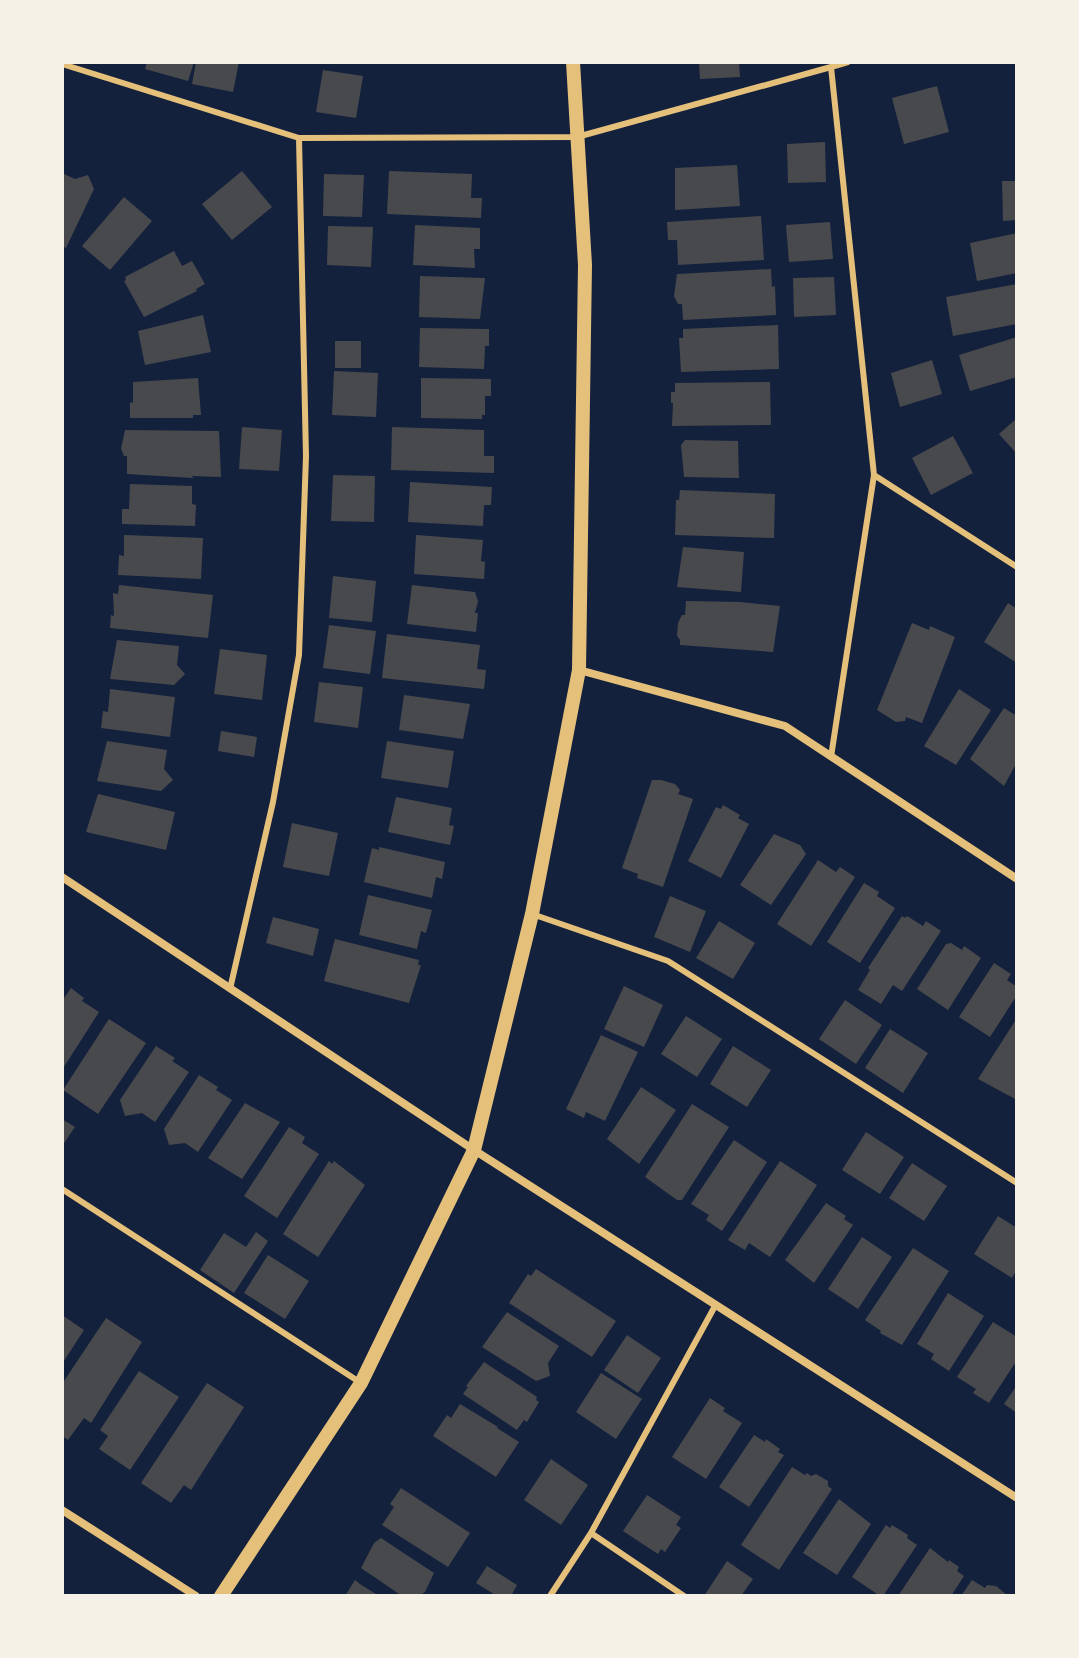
<svg xmlns="http://www.w3.org/2000/svg" width="1079" height="1658" viewBox="0 0 1079 1658" font-family="Karla,sans-serif">
<rect width="100%" height="100%" fill="#14213d"/>
<path fill="#48494c" d="M147,62H194L188,81L145,69Z
M196,62H239L233,92L192,84Z
M699,62H739L740,77L700,79Z
M323,70L363,76L356,118L316,112Z
M937,86L949,132L904,144L892,98Z
M825,142L826,182L788,183L787,144Z
M737,165L740,206L675,210V168Z
M242,171L272,207L232,240L202,204Z
M389,171L472,174L471,198H482L481,218L387,214Z
M62,173L75,179L88,175L94,189L66,248L62,246Z
M324,174L364,175L362,217L323,216Z
M1002,181H1017V220L1003,221Z
M124,197L152,221L110,270L82,246Z
M761,216L764,260L678,265L677,240H668L667,222Z
M830,222L833,259L789,262L786,225Z
M415,225L480,228V249H474L475,268L413,265Z
M328,226L373,227L371,267L327,265Z
M1017,233V273L977,281L970,243Z
M174,251L182,266L192,261L205,284L196,289L197,291L144,317L124,281L126,280L125,277Z
M771,269L772,287L775,286L776,315L683,320L682,304H678L674,296L677,274Z
M420,276L485,278L480,319L419,317Z
M834,277L836,315L794,317L793,278Z
M1017,284V324L953,336L946,297Z
M203,315L211,352L145,365L138,331Z
M778,325L779,369L681,372L679,338H683V329Z
M420,328L489,329V346H485L484,369L419,367Z
M1017,337V377L970,391L959,355Z
M335,341H361V368H335Z
M932,360L942,394L900,407L891,373Z
M334,371L378,373L376,417L332,415Z
M198,378L201,415H193V418H130V402L133,403V382Z
M421,378L491,379V396H485V415H482V419L421,418Z
M770,382L771,425L672,426L673,403H671V392H675V383Z
M1017,418V454L999,434Z
M242,427L282,430L279,471L239,469Z
M392,427L484,430V456H494V473L391,470Z
M125,430L219,431L221,477L192,476L193,478L127,474V456H124L121,449Z
M953,436L973,473L931,495L912,458Z
M685,440L738,441L739,478L684,477L681,445Z
M333,475L375,476L374,522L331,521Z
M410,482L492,487L491,505H484L483,526L408,522Z
M130,484L192,486V504L196,505L195,526L122,524V509H129Z
M680,490L775,494L774,538L675,535L676,500H679Z
M124,535L203,538L201,579L118,575L119,555L124,556Z
M416,535L483,540L481,561L485,562L484,579L414,574Z
M683,547L744,552L741,592L677,587Z
M333,576L376,581L372,622L329,618Z
M119,585L213,595L208,638L110,628L111,615L114,616L113,593L118,594Z
M412,585L475,592L478,601L475,613H478L476,632L407,624Z
M686,601L740,602L780,606L773,652L680,645V640L677,636L678,623L682,615H685Z
M1008,603L1017,609V663L984,642Z
M912,623L929,630L930,626L955,637L922,723L906,717L905,721L896,722L877,710Z
M329,625L376,631L370,674L323,668Z
M387,634L480,645L477,669L486,670L484,689L382,678Z
M117,640L179,646L177,665L185,674L174,685L110,679Z
M220,649L267,655L262,700L214,694Z
M319,682L363,687L358,728L314,722Z
M110,689L175,697L170,737L101,728L103,711L108,712Z
M959,689L991,710L956,765L924,746Z
M404,695L470,704L463,739L399,730Z
M1004,708L1017,716V762L1004,786L970,759Z
M221,731L257,737L254,757L218,751Z
M107,741L167,750L164,769L173,780L161,791L97,781Z
M387,741L454,751L448,788L381,778Z
M652,780H661L675,784L680,790L678,794L693,799L663,887L637,878L638,874L622,868Z
M98,794L175,812L166,850L86,832Z
M396,797L452,808L449,825L454,826L450,845L388,832Z
M723,805L740,815L738,818L749,824L721,878L688,861L716,807L721,809Z
M292,823L338,833L329,876L283,867Z
M774,834L800,845L806,854L771,905L740,885Z
M379,847L445,862L442,879L436,877L432,898L364,882L372,848L379,850Z
M818,860L836,872L840,867L855,877L811,946L777,924Z
M864,883L879,892L877,896L895,908L860,963L827,942Z
M368,895L432,910L426,933L421,931L417,949L359,935Z
M670,896L706,911L690,952L654,937Z
M902,916L905,918L907,916L923,926L926,921L941,931L902,991L893,985L881,1004L858,990L870,970L868,968Z
M273,917L319,929L313,956L266,943Z
M719,921L755,943L733,979L696,958Z
M335,939L419,960L418,965H421L409,1003L324,981Z
M951,943L962,950L964,946L981,958L948,1010L917,989L946,944Z
M994,963L1011,974L1007,980L1017,987V995L990,1037L959,1017Z
M624,986L663,1005L644,1047L604,1029Z
M71,988L84,998L82,1001L99,1012L62,1070V1001Z
M845,1000L882,1025L856,1064L819,1039Z
M686,1016L722,1039L697,1077L661,1054Z
M1017,1018V1100L978,1079Z
M109,1019L146,1043L98,1114L63,1090Z
M890,1029L928,1053L903,1093L865,1068Z
M601,1035L638,1052L605,1121L586,1112L584,1118L566,1109Z
M156,1046L175,1058L172,1061L189,1072L155,1122L142,1113L125,1116L120,1100Z
M733,1046L771,1070L747,1107L710,1084Z
M199,1075L218,1087L216,1090L232,1100L198,1152L185,1143L169,1145L164,1129Z
M641,1087L676,1110L639,1164L607,1139Z
M245,1103L280,1122L242,1179L208,1158Z
M692,1104L729,1127L682,1200H677L645,1177Z
M62,1119L75,1127L62,1146Z
M289,1127L305,1137L302,1143L319,1154L277,1218L244,1196Z
M866,1132L904,1157L880,1194L842,1170Z
M734,1140L767,1162L722,1231L706,1220L709,1215L691,1204Z
M329,1161L332,1164L334,1161L365,1185L318,1257L283,1234Z
M780,1161L817,1185L770,1257L749,1243L745,1250L728,1240Z
M912,1163L947,1186L924,1221L889,1198Z
M826,1203L846,1216L844,1219L853,1225L814,1283L785,1260Z
M998,1216L1017,1228V1269L1012,1278L974,1254Z
M256,1232L268,1241L234,1293L200,1270L224,1233L246,1247Z
M862,1237L892,1257L858,1309L828,1289Z
M913,1248L949,1271L902,1345L880,1333L881,1331L865,1320Z
M268,1255L309,1281L285,1319L244,1293Z
M536,1269L616,1321L592,1357L509,1303L528,1274L531,1276Z
M948,1293L984,1316L949,1371L931,1359L934,1354L917,1344Z
M507,1312L559,1346L548,1363L550,1376L536,1381L482,1347Z
M62,1315L84,1330L62,1364Z
M106,1318L142,1342L91,1423L84,1418L68,1440L62,1436V1384Z
M993,1322L1017,1337V1360L989,1403L973,1393L976,1389L957,1377Z
M627,1335L661,1358L638,1393L604,1370Z
M484,1362L537,1397L536,1400L539,1402L527,1422L524,1420L517,1430L463,1394L468,1387L466,1386Z
M139,1371L179,1397L130,1470L99,1449L108,1436L100,1430Z
M601,1373L642,1399L616,1439L576,1412Z
M207,1383L244,1407L191,1490L184,1485L171,1503L141,1483Z
M1017,1385V1413L1004,1404Z
M710,1398L725,1408L723,1411L742,1423L706,1479L672,1457Z
M460,1404L498,1427L497,1428L519,1442L496,1477L433,1436L447,1415L451,1418Z
M754,1435L765,1442L766,1439L780,1449L778,1452L784,1455L749,1507L719,1487Z
M551,1459L588,1485L561,1525L524,1500Z
M792,1467L805,1475L807,1473L811,1476L816,1474L828,1481V1486L832,1489L779,1570L741,1545Z
M401,1488L470,1533L448,1567L382,1525L394,1507L390,1504Z
M647,1495L681,1517L676,1525L681,1528L665,1552L661,1549L658,1554L623,1531Z
M839,1499L871,1524L837,1575L803,1553Z
M886,1525L890,1528L892,1525L908,1535L907,1538L917,1545L883,1596H880L852,1577Z
M381,1538L434,1573L425,1592L419,1596H402L361,1568L374,1543Z
M930,1548L948,1562L949,1560L959,1567L957,1571L964,1576L951,1596H898Z
M727,1561L753,1579L741,1596H704Z
M487,1566L517,1585L511,1596H497L476,1583Z
M355,1580L360,1584L379,1596H345Z
M972,1580L985,1588L987,1585L996,1586L1008,1596H961Z"/>
<g fill="none" stroke-linecap="round" stroke-linejoin="round">
<path stroke="#e5c07b" stroke-width="6" d="M62,64L299,138L577,137L831,67L874,475L831,757
M831,67L848,62
M874,475L1017,567
M532,914L668,961L1017,1183
M230,989L273,802L299,655L306,456L299,138
M62,1189L361,1383
M550,1596L591,1533
M684,1596L591,1533L715,1306"/>
<path stroke="#e5c07b" stroke-width="8" d="M579,670L785,726L1017,879
M62,877L474,1150L1017,1498
M62,1510L196,1596"/>
<path stroke="#e5c07b" stroke-width="14" d="M221,1596L361,1383L474,1150L532,914L579,670L585,265L573,62"/>
</g>
<rect width="1079" height="1658" fill="none" stroke="#f6f1e7" stroke-width="128"/>
</svg>
